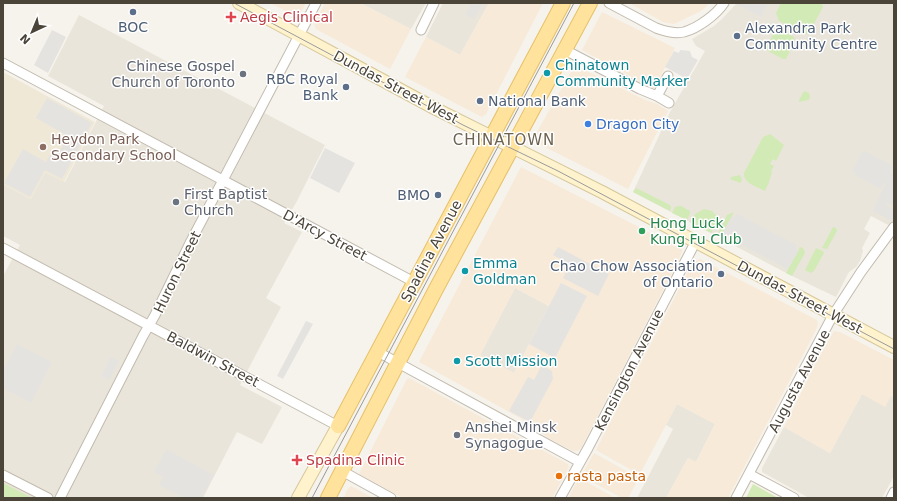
<svg xmlns="http://www.w3.org/2000/svg" width="897" height="501" viewBox="0 0 897 501" font-family="'DejaVu Sans',sans-serif">
<rect width="100%" height="100%" fill="#f6f3ec"/>
<path fill="#eae5da" d="M360,3H426L411,29Z
M443,3H489L460,55L426,37Z
M737,3H894V228L871,216L864,229L870,233L862,248L863,251L860,261L856,267L849,272L836,297L792,276L633,192L670,112L705,51L696,46L692,39L714,26L722,19Z
M79,15L325,145L297,201L284,223L302,232L266,298L281,307L240,385L282,407L262,444L237,432L203,498H3V276L20,245L3,236V184L31,199L45,172L65,182L104,106L48,76Z
M515,288L549,306L514,373L480,355Z
M862,394L885,406L891,395L894,397V476L882,498H809L762,472V468L784,427L830,453Z
M677,404L715,424L696,462L688,458L666,498H637L673,429L666,425Z"/>
<path fill="#f7ead8" fill-rule="evenodd" d="M270,3H306L298,17Z
M325,3H360L411,29L390,69L316,29L314,24Z
M489,3H543L486,114L482,117L405,77L426,37L460,55Z
M629,3H710L701,11L674,24L663,22Z
M602,12L675,48L654,89L582,50Z
M575,65L645,100L657,104L668,111L628,189L535,142L534,140V137Z
M521,167L682,249V252L674,269L581,448L578,451H573L548,438L527,422L419,362ZM515,288L549,306L514,373L480,355Z
M700,259L817,320L818,324L816,330L728,498H666L688,458L696,462L715,424L677,404L641,472L633,471L596,450L692,264Z
M834,331L840,332L894,360V397L891,396L885,407L862,394L830,453L784,427L816,363Z
M409,378L568,464L569,467L552,498H403L359,474L407,379Z
M594,453L639,478L628,498H622L581,476Z
M579,478L612,496L610,498H568Z
M351,486L373,498H344L347,490Z"/>
<path fill="#efe8d6" d="M3,72L95,122L64,182L45,172L31,199L3,184Z"/>
<path fill="#d2eab5" d="M781,3H820L822,4L823,7L809,33L805,34L779,21L776,13Z
M780,30L794,37L795,41L786,59H783L768,51L766,48L775,31Z
M804,91L809,93L810,96L809,100L799,102V100Z
M770,134L784,145L776,161L773,159L770,164L774,166L771,171L772,172L769,182L765,191C757,187 743,183 744,173L763,137Z
M740,175L742,180L740,183L730,179L731,177Z
M636,188L670,205L671,207L670,211L633,192Z
M678,206H681L690,211V214L687,220L672,213L675,207Z
M704,209L712,211L717,216V222L711,233L690,222L695,214Z
M734,212L720,238L717,236L727,215Z
M833,227L836,228L837,231L827,249L822,248Z
M800,247L803,248L805,253L792,276L786,273Z
M816,248L823,251L824,253L814,271L811,273L805,270Z
M3,483L32,498H3Z
M753,484L778,498H746Z"/>
<path fill="#e5e3e0" d="M471,3H483L474,19L465,14Z
M737,3H768L761,17L736,4Z
M52,30L66,37L48,73L34,65Z
M680,50L690,51L692,57L698,60L687,79L665,67L674,51L679,53Z
M47,98L92,123L62,179L45,170L30,197L4,183L23,149L46,162L50,155L56,158L68,136L36,118Z
M325,148L355,163L339,193L310,178Z
M863,150L893,166L890,173L891,174L894,169V206L887,203L886,204L888,207L894,210V217L892,221L873,211L886,182H885L881,189L855,175L856,173L852,171Z
M737,214L797,245L795,248L799,250L788,269L732,240L735,235L733,233L728,235L725,240L720,238L732,216L735,217Z
M558,247L609,274L598,296L563,278L570,264L553,255Z
M561,283L587,296L555,358L529,344Z
M306,321L313,324L283,379L277,376Z
M17,344L52,362L31,403L3,388V371Z
M111,357L119,361L109,380L101,376Z
M542,365L552,371L553,379L530,422L509,411L528,377L534,380Z
M166,449L214,475L201,498H184L159,485L163,477L154,472Z"/>
<g fill="none" stroke-linecap="round" stroke-linejoin="round">
<g stroke="#c2bbae" stroke-width="11">
<path id="minor" d="M609,3L656,28C664,31 675,34 684,32C698,28 716,15 724,3
M421,30L434,3
M565,50L640,89L657,96L669,103
M3,63L414,282
M657,96L668,76
M3,248L338,426
M378,352L580,462
M342,471L391,498
M749,474L794,498
M3,475L48,498
M60,498L143,336L155,315L191,241L316,3
M560,498L588,448L696,241
M736,498L833,315L861,272L894,227
M891,498L894,492"/>
</g>
<g stroke="#d6c79b" stroke-width="14">
<path id="secondary" d="M239,3L436,109L602,192L894,347
M298,498L338,426"/>
</g>
<g stroke="#e6c16a" stroke-width="16">
<path id="primary" d="M338,426L563,3
M328,498L436,289L590,3"/>
</g>
<use href="#minor" stroke="#fff" stroke-width="9"/>
<use href="#secondary" stroke="#fff3cd" stroke-width="12"/>
<use href="#primary" stroke="#ffe39c" stroke-width="14"/>
<path stroke="#9a9a9a" stroke-width="1" d="M234,3L463,125L558,171L894,349
M312,498L574,3"/>
</g>
<g fill="#5c6f8a" stroke="#fff" stroke-width="1.5">
<circle cx="133" cy="12" r="4"/>
<circle cx="737" cy="36" r="4"/>
<circle cx="346" cy="87" r="4"/>
<circle cx="480" cy="101" r="4"/>
<circle cx="438" cy="195" r="4"/>
<circle cx="721" cy="274" r="4"/>
</g>
<g fill="#e0444e" stroke="#fff" stroke-width="1.5">
<path d="M229 11h4v4h4v4h-4v4h-4v-4h-4v-4h4z"/>
<path d="M295 454h4v4h4v4h-4v4h-4v-4h-4v-4h4z"/>
</g>
<g fill="#0f9aa8" stroke="#fff" stroke-width="1.5">
<circle cx="547" cy="73" r="4"/>
<circle cx="465" cy="271" r="4"/>
<circle cx="457" cy="361" r="4"/>
</g>
<g fill="#6b7280" stroke="#fff" stroke-width="1.5">
<circle cx="243" cy="74" r="4"/>
<circle cx="176" cy="202" r="4"/>
<circle cx="457" cy="435" r="4"/>
</g>
<circle fill="#3f7fe0" stroke="#fff" stroke-width="1.5" cx="588" cy="124" r="4"/>
<circle fill="#8d6e63" stroke="#fff" stroke-width="1.5" cx="43" cy="147" r="4"/>
<circle fill="#2e9e5b" stroke="#fff" stroke-width="1.5" cx="642" cy="231" r="4"/>
<circle fill="#e8710a" stroke="#fff" stroke-width="1.5" cx="559" cy="476" r="4"/>
<g text-anchor="middle" stroke-width="3" stroke-linejoin="round" paint-order="stroke">
<g font-size="14" fill="#be3a42" stroke="#fff" text-anchor="start">
<text x="240" y="22">Aegis Clinical</text>
<text x="306" y="465">Spadina Clinic</text>
</g>
<g font-size="14" fill="#4e5e75" stroke="#fff" text-anchor="end">
<text x="133" y="32" text-anchor="middle">BOC</text>
<text x="745" y="33" text-anchor="start">Alexandra Park<tspan x="745" dy="16">Community Centre</tspan></text>
<text x="338" y="84">RBC Royal<tspan x="338" dy="16">Bank</tspan></text>
<text x="488" y="106" text-anchor="start">National Bank</text>
<text x="430" y="200">BMO</text>
<text x="713" y="271">Chao Chow Association<tspan x="713" dy="16">of Ontario</tspan></text>
</g>
<g font-size="14" fill="#0d838f" stroke="#fff" text-anchor="start">
<text x="555" y="70">Chinatown<tspan x="555" dy="16">Community Marker</tspan></text>
<text x="473" y="268">Emma<tspan x="473" dy="16">Goldman</tspan></text>
<text x="465" y="366">Scott Mission</text>
</g>
<g font-size="14" fill="#5b616d" stroke="#fff" text-anchor="start">
<text x="235" y="71" text-anchor="end">Chinese Gospel<tspan x="235" dy="16">Church of Toronto</tspan></text>
<text x="184" y="199">First Baptist<tspan x="184" dy="16">Church</tspan></text>
<text x="465" y="432">Anshei Minsk<tspan x="465" dy="16">Synagogue</tspan></text>
</g>
<g font-size="14" fill="#4b4439" stroke="#fff">
<text transform="translate(396 87) rotate(28)" y="5">Dundas Street West</text>
<text transform="translate(325 235) rotate(28)" y="5">D'Arcy Street</text>
<text transform="translate(431 251) rotate(-62)" y="5">Spadina Avenue</text>
<text transform="translate(177 272) rotate(-64)" y="5">Huron Street</text>
<text transform="translate(800 297) rotate(28)" y="5">Dundas Street West</text>
<text transform="translate(213 359) rotate(28)" y="5">Baldwin Street</text>
<text transform="translate(629 370) rotate(-63)" y="5">Kensington Avenue</text>
<text transform="translate(799 381) rotate(-62)" y="5">Augusta Avenue</text>
</g>
<g font-size="14" fill="#366cbe" stroke="#fff" text-anchor="start">
<text x="596" y="129">Dragon City</text>
</g>
<g font-size="14" fill="#785e54" stroke="#fff" text-anchor="start">
<text x="51" y="144">Heydon Park<tspan x="51" dy="16">Secondary School</tspan></text>
</g>
<g font-size="14" fill="#27864d" stroke="#fff" text-anchor="start">
<text x="650" y="228">Hong Luck<tspan x="650" dy="16">Kung Fu Club</tspan></text>
</g>
<g font-size="14" fill="#c56008" stroke="#fff" text-anchor="start">
<text x="567" y="481">rasta pasta</text>
</g>
<g font-size="15" letter-spacing="1" fill="#6e6250" stroke="#fff">
<text x="504" y="145">CHINATOWN</text>
</g>
</g>
<rect width="897" height="501" fill="none" stroke="#4b4439" stroke-width="8"/>
<g transform="translate(32 32) rotate(224)" stroke="#ffffff" stroke-width="3" paint-order="stroke">
<path d="M0-3L7 15L0 10L-7 15Z" fill="#4b4439"/>
<text y="-6" font-size="11" font-weight="bold" text-anchor="middle" fill="#4b4439">N</text>
</g>
</svg>
